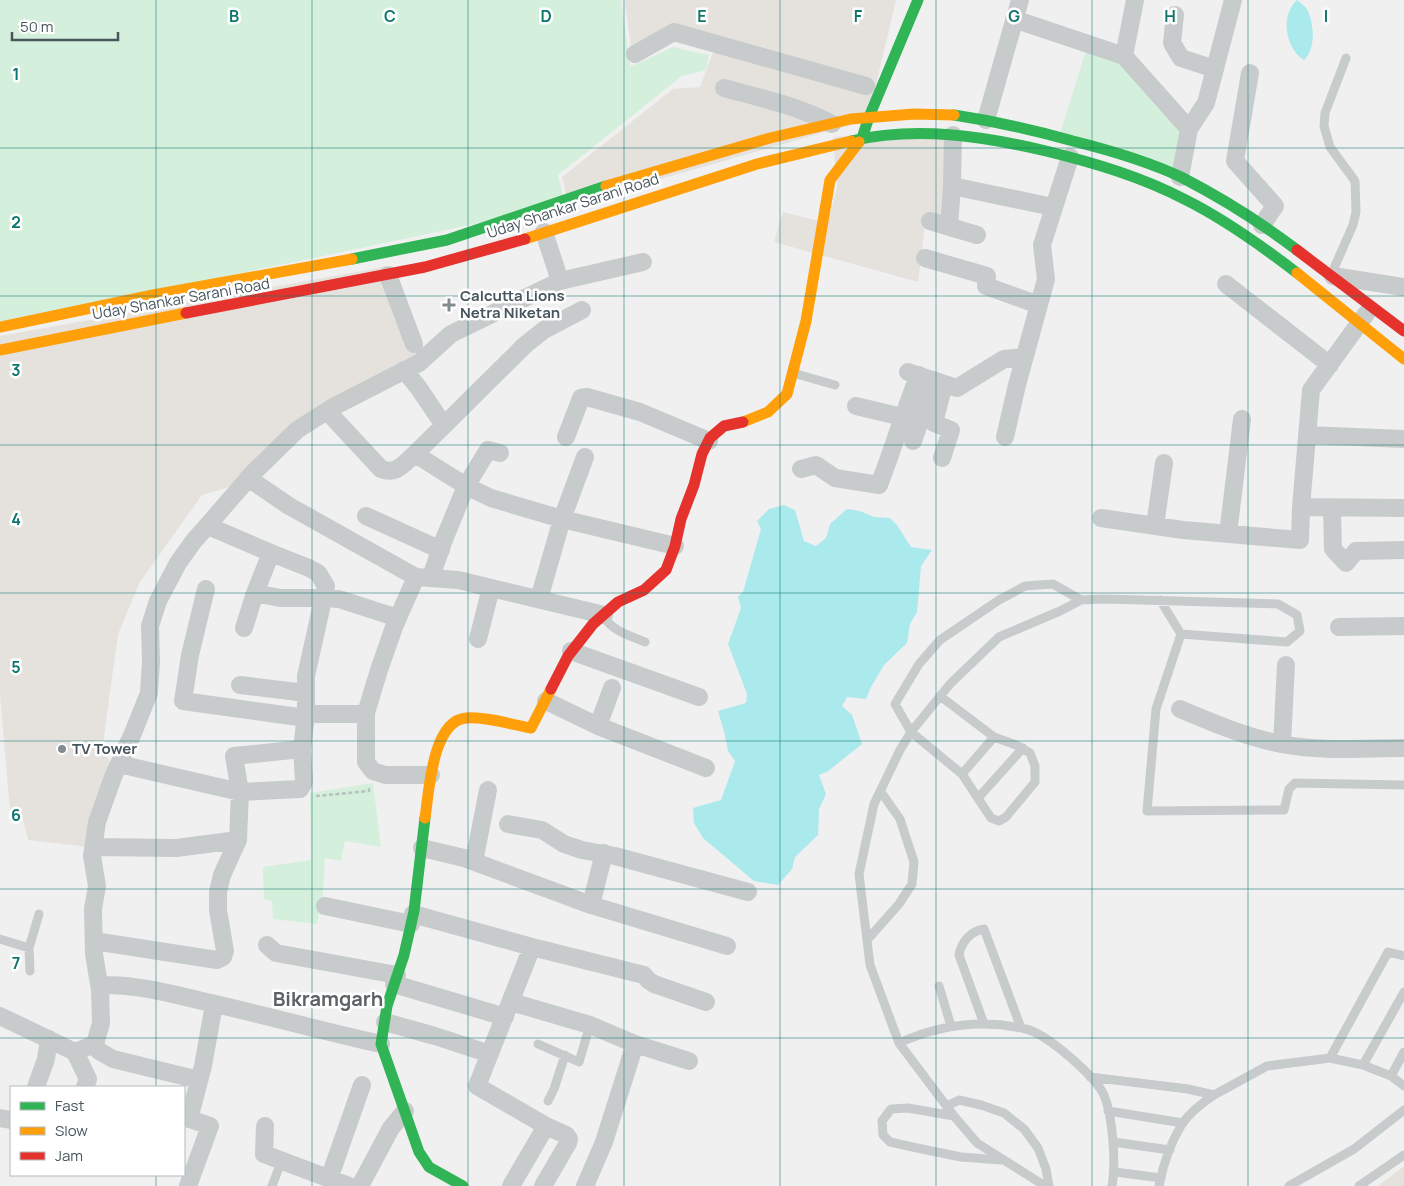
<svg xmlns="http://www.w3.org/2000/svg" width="1404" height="1186" viewBox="0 0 1404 1186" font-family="Manrope,sans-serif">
<rect width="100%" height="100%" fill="#f0f0f0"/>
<path fill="#e5e2de" d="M626,0H896L875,89L871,119L569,205L562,177L673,89L700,87L717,42L673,27L631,49L625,2Z
M953,131L947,223L926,217L918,282L774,242L783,212L828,223L837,187L833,137Z
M384,267L417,361L297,424L236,485L202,495L140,582L118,634L103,744L112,769L89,847L28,840L21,812L10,810L0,696V336Z
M1404,1166V1186H1378Z"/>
<path fill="#d4efdb" d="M0,0H621L630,67L673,47L709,55L706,70L682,76L558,175L565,205L0,324Z
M1089,41L1115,55L1185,131L1175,179L1060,134Z
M373,783L381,847L345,841L341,861L325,858L323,894L317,924L273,919L272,901L264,899L263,867L311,860L310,793Z"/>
<path fill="#aae9ec" d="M1297,0C1301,3 1306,7 1308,11C1314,25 1316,49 1304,60C1285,48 1280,15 1297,0Z
M784,505L795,510L804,541L816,546L826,538L830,524L847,509L860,511L874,517L890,518L897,525L911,547L932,550L921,566L917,612L910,624L907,643L884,665L871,687L866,699L847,697L842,706L852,715L862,744L827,772L819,775L826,794L819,809L818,835L795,857L792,869L778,885L754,881L703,838L694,823L693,808L721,800L735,761L728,751L725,735L718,711L746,703L747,694L728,644L741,608L738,597L743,592L761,529L757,521L769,509Z"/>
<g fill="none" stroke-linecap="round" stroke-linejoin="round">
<path stroke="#b6c3bd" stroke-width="2.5" stroke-dasharray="4 2.5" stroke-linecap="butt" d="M316,796L369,791V786"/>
<path stroke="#c8cbcc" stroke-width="9" d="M1331,275L1353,225L1356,212L1355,181L1330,147L1324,126L1325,113L1346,58
M793,373L835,385
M1160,600L1181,634
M604,616C611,631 631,636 645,642
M940,696L994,737L1016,745L1030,753L1035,766V782L1006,817L999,821L991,818L962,774L911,732L895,704L919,664L940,640L999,600L1025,586L1053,584L1081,600
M962,774L994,737
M978,798L1023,748
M0,939L29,948
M867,940L899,904L912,884L914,862L900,819L881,792
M30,971L29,948L39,914
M939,986L951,1026
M984,1024L959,955C961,943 970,931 984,929L1021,1028
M899,1043C939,1025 983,1019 1026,1029C1047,1034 1095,1076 1104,1095C1113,1117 1116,1163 1112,1186
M538,1044L579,1062L590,1025
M1330,1058L1388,952L1404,956
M1363,1065L1404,992
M1391,1076L1404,1052
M1090,1077L1188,1089L1214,1095L1267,1066L1330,1058L1363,1065L1391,1076L1404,1086
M548,1101L554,1089L565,1055
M947,1106L959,1100L981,1105L1004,1113L1024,1129L1038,1148L1046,1169L1049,1186
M1108,1111L1183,1123
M954,1116L908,1108L891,1109L882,1121L883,1135L890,1142L922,1149L961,1157L1001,1160
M1113,1142L1170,1150
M1115,1172L1161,1178
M272,1186L281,1162
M1045,1186L977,1143L954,1116L899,1043L870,965L859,874L874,804L900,750L911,732L950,684L999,637L1060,611L1081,600L1105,599L1278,604L1297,615L1300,631L1287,642L1181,634L1156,709L1147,811L1284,810L1289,789L1295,783L1404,785
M1159,1186C1163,1165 1171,1142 1182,1124C1190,1112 1202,1103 1214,1095
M1289,1186L1354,1149L1404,1110
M1359,1186L1404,1155"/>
<path stroke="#c8cbcc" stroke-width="18" d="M1135,0L1124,56L1189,129L1180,177
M1175,15L1172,43L1181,58L1215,69
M1014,19L1124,56
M635,54L674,32L866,86
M1250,73L1235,161L1275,206L1262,225
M724,88C761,98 798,106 832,124
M986,120L1020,0
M1189,129L1206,103L1233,0
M952,186L1053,207
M930,221L977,235
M949,227L952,186L953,135
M925,258L987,276L986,286L1039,305
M388,275L414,344
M1333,276L1404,287
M560,281L643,262
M1226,284L1330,365
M404,370L418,387L443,424
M908,372L957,388L1004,359L1024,357
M856,406L902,417
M327,411L381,469C397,475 403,464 415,454L525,345L544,330L582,310
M1307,435L1404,439
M566,437L581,398L587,397L640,412L709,441
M1005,437L1017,385L1046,279L1042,245L1070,157
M913,441L934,380
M415,454L466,486L491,498L562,519L675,546
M942,458L951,430L934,423L944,384
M801,469L816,465L835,478L879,485C893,449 904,411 919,375
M248,478L289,506L416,577L458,580L604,615
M1301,507L1404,508
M1332,508L1333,549L1346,563L1356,551L1404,550
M366,516L441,550
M1101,518L1183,530L1300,540L1301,507L1311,390L1366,314
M208,526L271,553
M1155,526L1164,463
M1228,534L1242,419
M416,577L394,627L379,670L366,713V762L373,771L385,775H431
M431,577L443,542L466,486L488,450L500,453
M206,589L190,655L183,701L306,718
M255,593L280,598H324L339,599L398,618
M539,599L562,519L585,457
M1339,627L1404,626
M244,628L255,593L271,553L309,568L318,573L326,586L306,676V714H366
M478,639L491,588
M571,651L699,697
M240,685L306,693
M546,701L598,726L706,768
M1180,709C1213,723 1246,737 1281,744C1322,752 1363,748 1404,748
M598,726L612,688
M1282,744L1286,665
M119,764L240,792L300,789L304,782L302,749L306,714
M508,824L542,830L564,844L582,850L615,856L748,892
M94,847L176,848L238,840
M422,848L464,858L591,905L727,946
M474,862L488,790
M591,905L604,853
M325,906L411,924
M413,914L532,947L644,975L648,980L654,984L706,1002
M94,941L217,960L223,957L225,951L218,910V892L222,875L238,840L240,792L234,756L302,749
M267,945L276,953L397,975
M532,947L477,1086L546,1126L566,1135L569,1139L568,1143L543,1186
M394,984L505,1017
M100,985C134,984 169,993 202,1001C262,1014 321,1031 381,1044
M511,1002L590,1025L635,1044L689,1061
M0,1016L75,1052L88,1079L85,1087
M385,1022L435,1036L490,1054
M95,1044L99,1051L113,1059L199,1080
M75,1052L95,1044L101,1023L100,990L94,954L93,909L97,886L92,856L97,822L113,777L133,733L149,693L151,661L150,626L158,601L178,563L193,542L254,472L297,430L333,407L419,363L451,334L560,281L544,232
M36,1087L46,1059L49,1039
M184,1117L210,1126L188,1186
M0,1118L11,1120
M189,1119L203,1066L213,1010L212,1003
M265,1126L264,1154L349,1186
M329,1179L362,1085
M358,1186L361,1184L391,1128L405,1111
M511,1186L546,1126
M585,1186L604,1142L635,1044"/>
<path stroke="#30b455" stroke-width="11" d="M954,115C994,121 1034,130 1073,141C1109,150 1147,161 1181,177C1222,198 1260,222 1297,250
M851,141C916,126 983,136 1046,151C1095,163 1142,177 1186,200C1226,220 1262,246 1297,273
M859,142L862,138L869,117L918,0
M352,259L447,240L606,186
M425,818L414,911L404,955L387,1006L381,1044L419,1152L429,1167L463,1186"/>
<path stroke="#ff9f0a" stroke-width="11" d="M606,186L770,138L851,119L914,114L954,115
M525,239L757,164L851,141
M1297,273L1404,359
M0,327L153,295L352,259
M0,350L186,313
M743,422L768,412L787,394L806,321L830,180L859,142
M425,818C429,792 432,721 466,718C484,716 513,725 531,728L551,689"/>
<path stroke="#e5322d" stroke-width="11" d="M1297,250L1404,331
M186,313L425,267L525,239
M551,689L568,656L593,624L618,602L644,590L666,570L675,546L681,519L694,485L702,454L710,438L724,426L743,422"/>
</g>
<path fill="none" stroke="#0f766e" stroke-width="1" stroke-opacity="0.55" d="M156,0V1087M312,0V1186M468,0V1186M624,0V1186M780,0V1186M936,0V1186M1092,0V1186M1248,0V1186M0,148H1404M0,296H1404M0,445H1404M0,593H1404M0,741H1404M0,889H1404M0,1038H1404M156,1175V1186"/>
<g fill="#828c90" stroke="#fff" stroke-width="2">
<path d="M446.5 297.5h5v5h5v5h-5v5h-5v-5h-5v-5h5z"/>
<circle cx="62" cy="749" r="5"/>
</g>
<g text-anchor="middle" stroke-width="5" stroke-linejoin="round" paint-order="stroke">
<g font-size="15" fill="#47565c" stroke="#fff">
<text transform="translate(573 206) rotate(-18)" y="5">Uday Shankar Sarani Road</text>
<text transform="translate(181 299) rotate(-10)" y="5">Uday Shankar Sarani Road</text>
</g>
<g font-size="15" font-weight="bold" fill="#47565c" stroke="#fff" text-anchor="start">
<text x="460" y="301">Calcutta Lions<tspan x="460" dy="17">Netra Niketan</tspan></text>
<text x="72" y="754">TV Tower</text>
</g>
<g font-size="20" font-weight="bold" fill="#5c6164" stroke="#fff">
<text x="328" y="1006">Bikramgarh</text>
</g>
</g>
<g font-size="16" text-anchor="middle" font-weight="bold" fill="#0f766e" stroke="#fff" stroke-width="5" stroke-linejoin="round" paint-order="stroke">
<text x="234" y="22">B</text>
<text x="390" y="22">C</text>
<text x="546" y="22">D</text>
<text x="702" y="22">E</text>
<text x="858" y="22">F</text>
<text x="1014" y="22">G</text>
<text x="1170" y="22">H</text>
<text x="1326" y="22">I</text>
<text x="16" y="80">1</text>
<text x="16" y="228">2</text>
<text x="16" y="376">3</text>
<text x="16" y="525">4</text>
<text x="16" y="673">5</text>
<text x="16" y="821">6</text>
<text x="16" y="969">7</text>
</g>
<rect x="10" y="1086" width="175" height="90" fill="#ffffff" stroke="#b5bbbe"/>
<rect x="20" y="1102" width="25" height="8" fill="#30b455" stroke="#b5bbbe"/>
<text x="55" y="1111" font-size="15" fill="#47565c">Fast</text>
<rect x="20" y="1127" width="25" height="8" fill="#ff9f0a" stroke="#b5bbbe"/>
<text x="55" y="1136" font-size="15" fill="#47565c">Slow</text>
<rect x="20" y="1152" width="25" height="8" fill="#e5322d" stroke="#b5bbbe"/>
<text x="55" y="1161" font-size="15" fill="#47565c">Jam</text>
<path d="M12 32v8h106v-8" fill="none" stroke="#47565c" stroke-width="2.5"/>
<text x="20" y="32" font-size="15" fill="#47565c" stroke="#ffffff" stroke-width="4" paint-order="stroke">50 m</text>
</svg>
